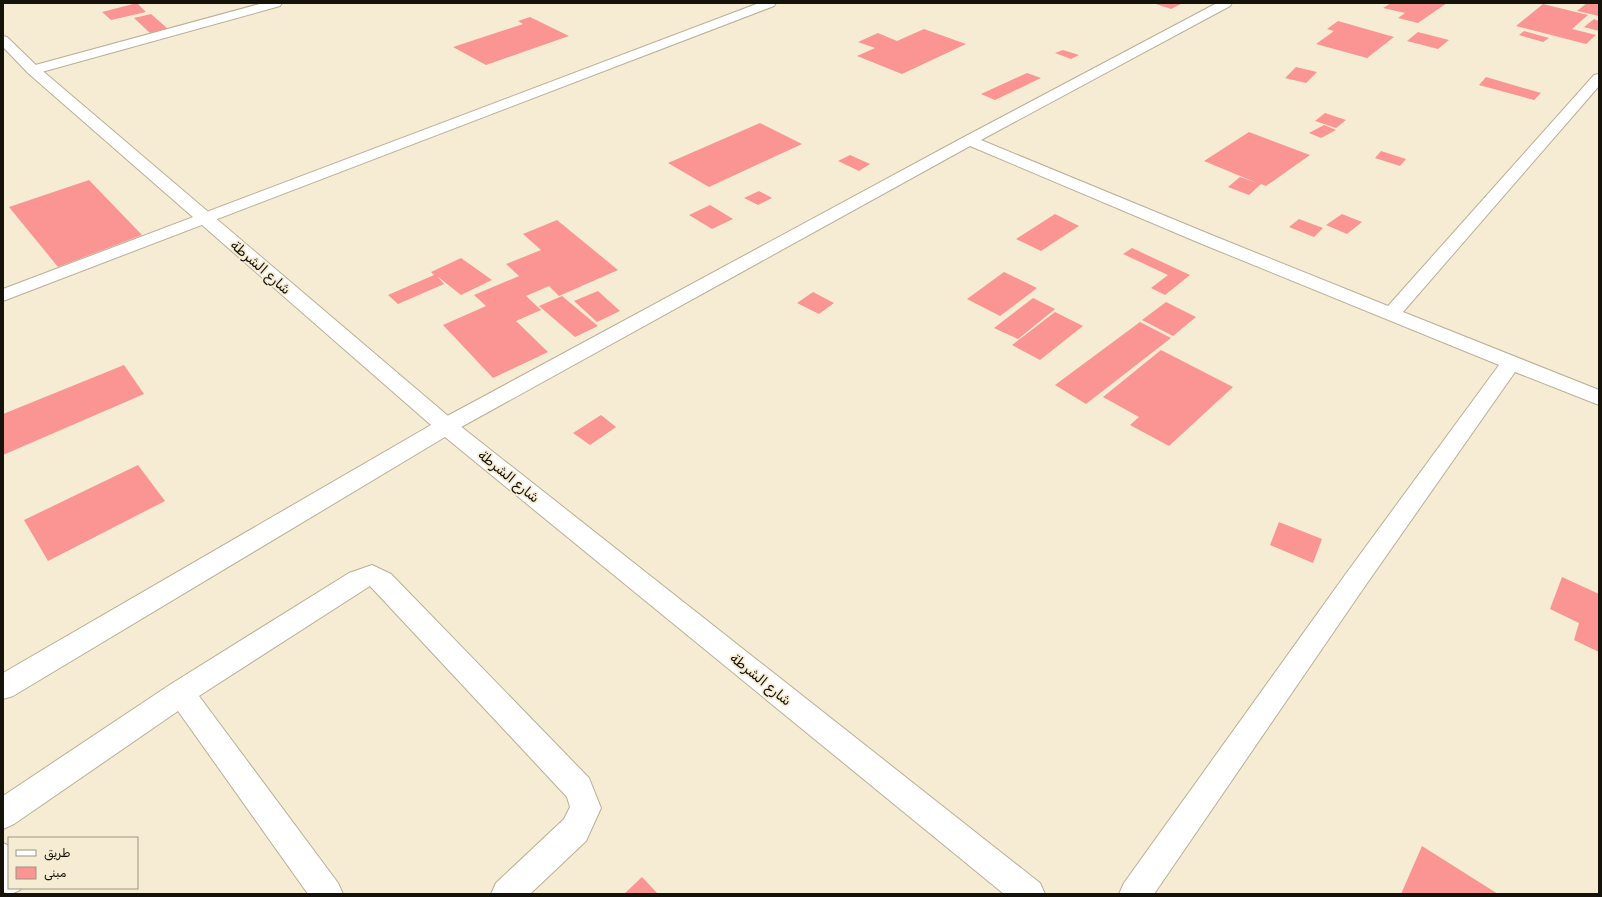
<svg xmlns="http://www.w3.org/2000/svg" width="1602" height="897" viewBox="0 0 1602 897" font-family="Rubik,Vazirmatn,sans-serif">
<rect width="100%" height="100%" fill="#f6ecd3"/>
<path fill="#fa9593" d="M137,3L146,12L111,20L102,12Z
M1158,3H1183L1171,9L1156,4Z
M1391,3H1447L1418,23L1398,18L1405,13L1383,8Z
M1587,3L1599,4V16L1577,11Z
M1543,4L1588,15L1572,29L1596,35L1586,44L1516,26Z
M151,14L168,29L150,33L134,18Z
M530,17L569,36L486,65L453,47L523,24L518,21Z
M1594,19L1599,21V31L1584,27Z
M1338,21L1394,37L1367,58L1316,44L1334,31L1327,29Z
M924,29L966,44L902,74L857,56L875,48L858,42L878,33L897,41Z
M1524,31L1549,38L1543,42L1519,35Z
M1418,32L1449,40L1438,49L1407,41Z
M1063,50L1079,55L1071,59L1055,53Z
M1296,67L1317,72L1306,83L1285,78Z
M1027,73L1041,78L995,100L981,94Z
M1486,77L1541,93L1534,100L1479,85Z
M1325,113L1346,120L1336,128L1315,121Z
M760,123L802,144L709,187L668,163Z
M1324,125L1336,130L1321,138L1309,133Z
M1249,132L1310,155L1266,186L1261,184L1249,195L1228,187L1240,177L1257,183L1204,161Z
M1381,151L1406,159L1400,166L1375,158Z
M850,155L870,164L859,171L838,161Z
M89,180L142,235L58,267L9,207Z
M759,191L772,198L758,205L744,198Z
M710,205L733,219L712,229L689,215Z
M1055,214L1079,226L1041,251L1016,239Z
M1342,214L1362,222L1347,234L1326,225Z
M1299,219L1323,228L1314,237L1289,227Z
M557,220L618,270L559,296L549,286L526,296L541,310L516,321L548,352L493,378L443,325L486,306L474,295L519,276L506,264L541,250L523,234Z
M1132,248L1190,275L1165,295L1151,288L1168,275L1123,254Z
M461,258L492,280L461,295L437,276L444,284L398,304L388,295L434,275L431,272Z
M1004,272L1037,288L1000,316L967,299Z
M598,291L620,311L597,322L574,301Z
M813,292L834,303L819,314L797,303Z
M562,296L598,326L575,337L539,306Z
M1033,298L1055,309L1018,339L994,328Z
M1166,302L1196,317L1173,336L1142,320Z
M1055,312L1083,326L1040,360L1012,345Z
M1140,322L1171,338L1086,404L1055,385Z
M1161,350L1233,387L1169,446L1130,425L1139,417L1103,397Z
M124,365L144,394L3,455V414Z
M601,415L616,427L590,445L573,433Z
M138,465L165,501L48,561L24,520Z
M1279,522L1322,539L1313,563L1270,545Z
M1562,577L1599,594V652L1574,640L1579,623L1550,609Z
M1422,846L1498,894H1401Z
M642,877L658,894H624Z"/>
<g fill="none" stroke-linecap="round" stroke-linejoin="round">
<g stroke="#b9af97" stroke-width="2">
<path id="service" d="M372,565L391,574L589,778L601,808L586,841L530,894H491L496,883L564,819L570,807L567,797L370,586L199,696L338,883L343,894H308L178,711L14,824L3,829V796L171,684L349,573Z
M3,843L9,846V888H21L20,890L11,894L3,892Z"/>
</g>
<g stroke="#b9af97" stroke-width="2">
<path id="minor" d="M263,3H282L280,6L38,73H28L26,70L28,67Z
M759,3H776L774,6L3,301V289Z
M1217,3H1232L1230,6L981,140L1214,236L1388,306L1594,75L1599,74V86L1403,312L1599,390V405L1515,372L1363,589L1154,894H1119L1124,883L1345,575L1499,365L1202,244L970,146L454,431L446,433L438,431L435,426L438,421L964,137Z"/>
</g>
<g stroke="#b9af97" stroke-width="2">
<path id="tertiary" d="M3,36L7,37L38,67L454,421L1040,883L1045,894H1004L445,437L13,696L3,699V673L431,425L28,73L3,47Z"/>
</g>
<use href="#service" fill="#fff" fill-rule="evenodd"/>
<use href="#minor" fill="#fff" fill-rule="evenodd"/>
<use href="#tertiary" fill="#fff" fill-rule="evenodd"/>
</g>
<g text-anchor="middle" stroke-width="3.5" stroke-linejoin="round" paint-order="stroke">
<g font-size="14" fill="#151209" stroke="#f6ecd3">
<text transform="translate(261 267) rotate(41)" y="5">شارع الشرطة</text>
<text transform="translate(509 476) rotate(39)" y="5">شارع الشرطة</text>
<text transform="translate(761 679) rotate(39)" y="5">شارع الشرطة</text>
</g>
</g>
<rect width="1602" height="897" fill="none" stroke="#151209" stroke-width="8"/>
<rect x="8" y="837" width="130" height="52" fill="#f6ecd3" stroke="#9c9582"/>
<rect x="16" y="850" width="20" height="6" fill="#ffffff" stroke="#9c9582"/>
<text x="44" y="857" font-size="12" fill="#151209">طريق</text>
<rect x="16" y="867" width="20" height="12" fill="#fa9593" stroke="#9c9582"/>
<text x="44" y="877" font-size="12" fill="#151209">مبنى</text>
</svg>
